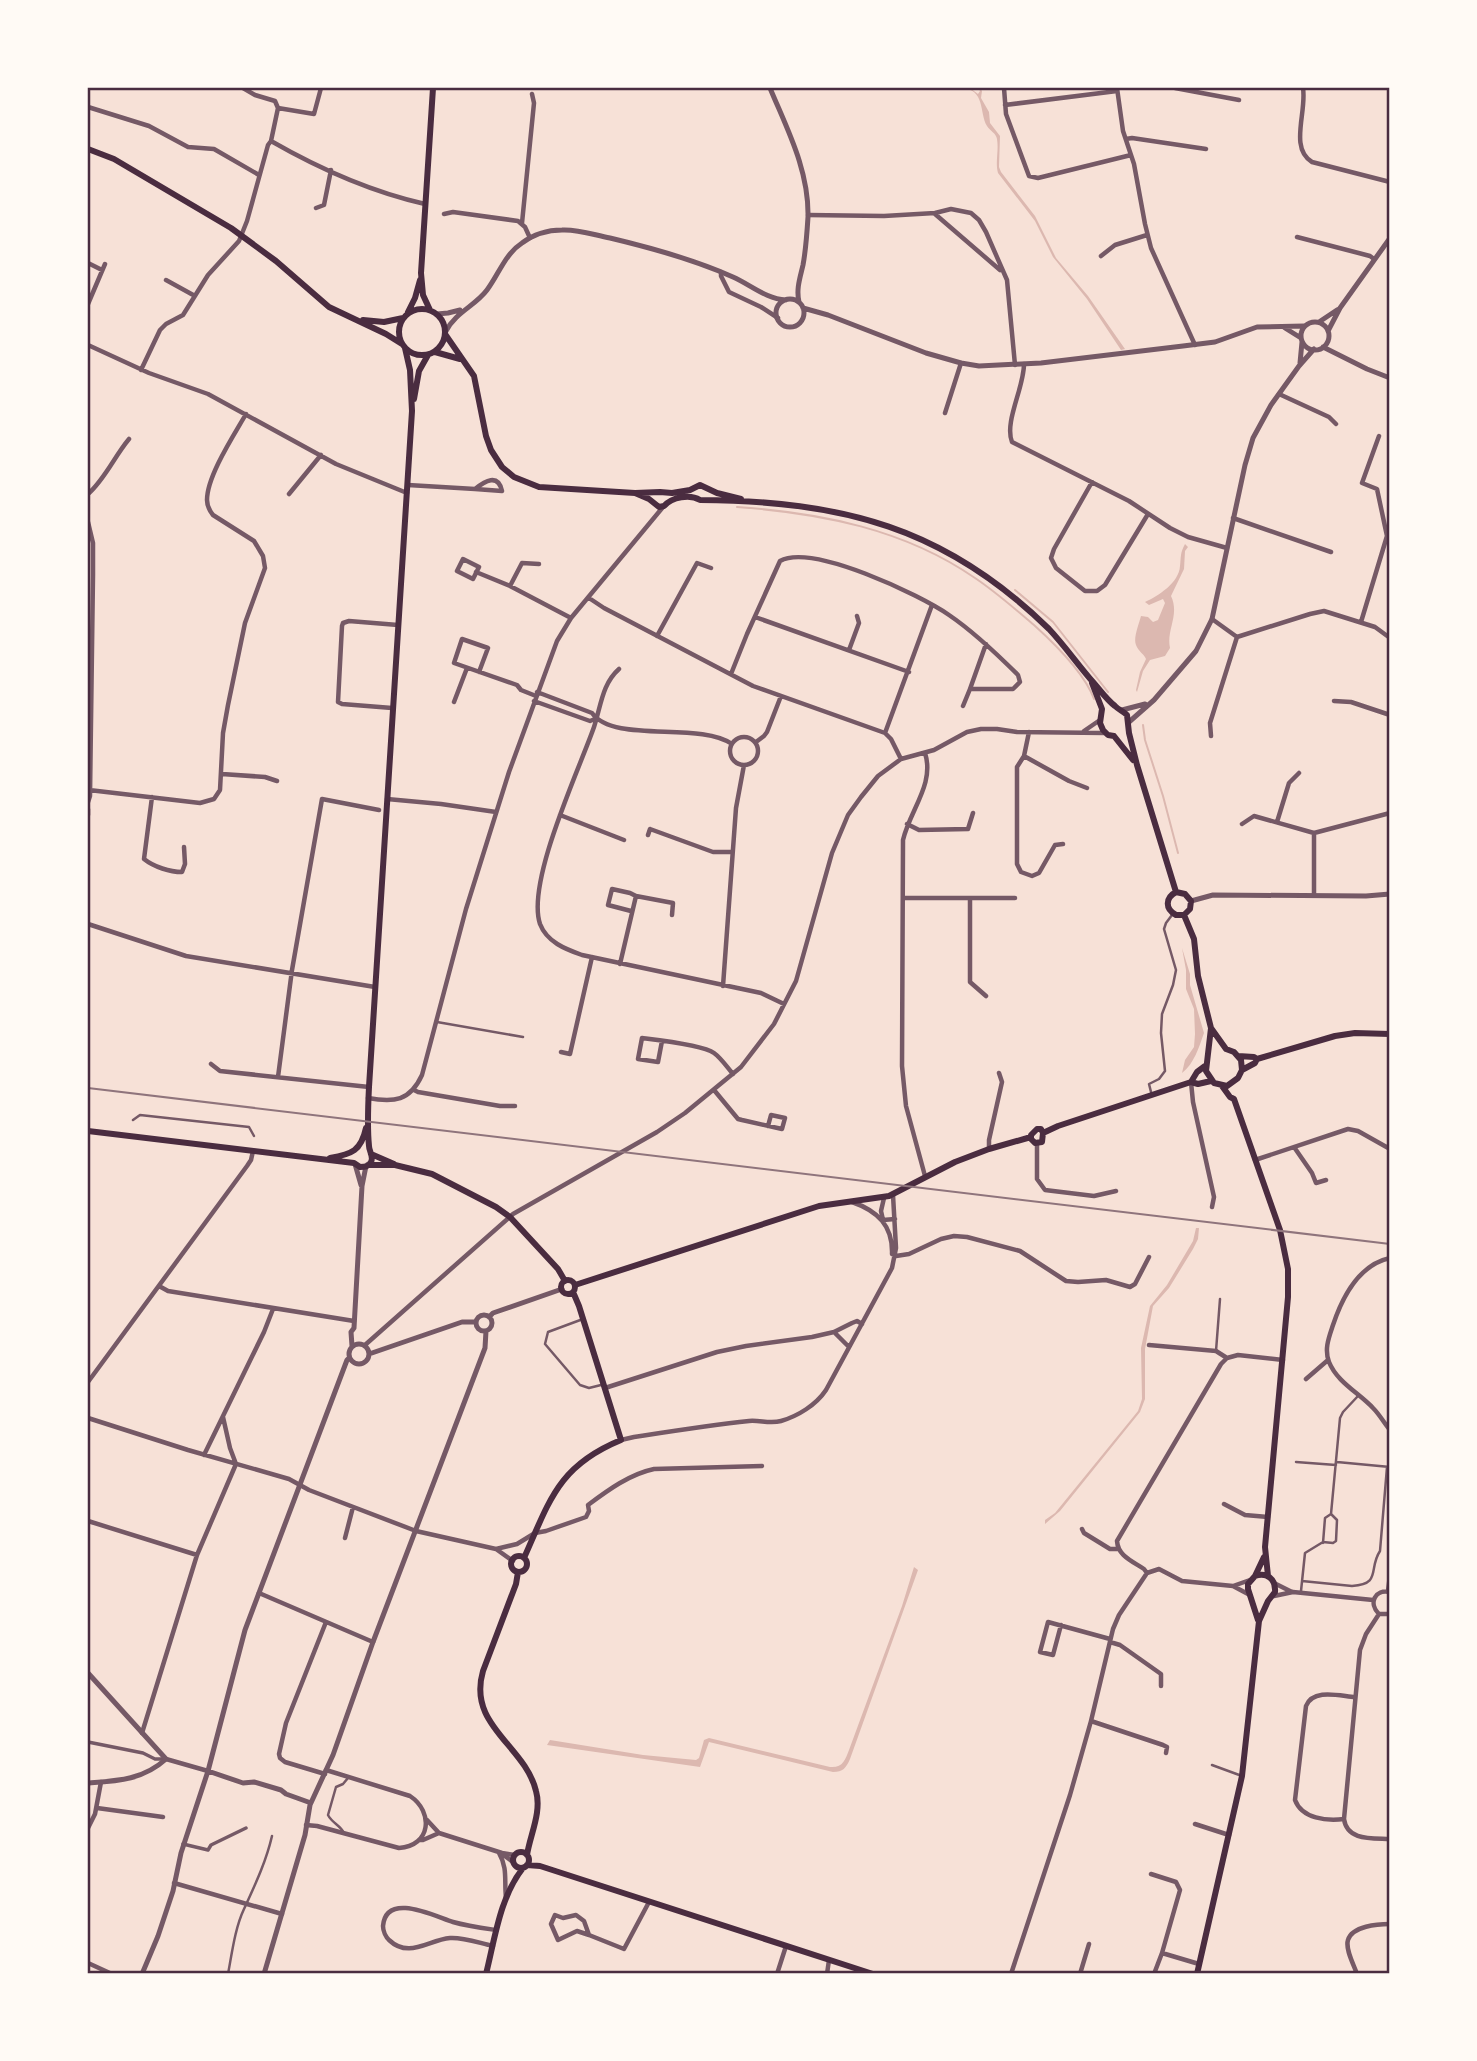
<svg xmlns="http://www.w3.org/2000/svg" width="1477" height="2061" viewBox="0 0 1477 2061" font-family="'Space Grotesk',sans-serif">
<rect width="100%" height="100%" fill="#f7e1d7"/>
<path fill="#dcb8b0" d="M961,88H970L978,94L980,91L978,88H980L982,91L981,98L989,112L990,123L1000,136L999,167L1001,172L1035,216L1056,258L1088,296L1125,349L1121,350L1087,299L1053,257L1035,221L998,173C995,162 999,151 997,139C996,133 990,131 987,126C979,113 986,89 961,88Z
M1185,544L1188,547L1185,551L1184,569L1171,596C1180,615 1166,630 1170,648L1165,656L1150,660L1143,671L1137,692L1136,690L1140,672L1146,659C1144,654 1138,651 1136,645C1133,638 1139,624 1141,616L1148,617L1153,622L1158,620L1165,603L1163,599L1149,605L1145,602C1158,596 1179,583 1180,566C1181,557 1180,553 1185,544Z
M1182,948L1190,974V985L1204,1033C1199,1047 1194,1064 1182,1073L1185,1060L1194,1047L1195,1034L1194,1009L1186,989V970Z
M1196,1228H1199L1198,1239L1193,1249L1169,1288L1153,1306L1145,1349V1399L1140,1412L1060,1511L1045,1524V1520L1055,1513L1138,1411L1142,1399L1141,1348L1150,1306L1167,1285L1193,1241Z
M914,1567L918,1570L850,1759C846,1768 843,1772 833,1772L709,1742L700,1767L547,1745L550,1740L643,1755L696,1760L699,1758L704,1740L709,1738L830,1767C843,1768 845,1760 849,1750L902,1606Z"/>
<g fill="none" stroke-linecap="round" stroke-linejoin="round">
<path stroke="#dcb8b0" stroke-width="2" d="M737,507C821,513 904,529 975,578C996,592 1015,609 1034,625C1055,644 1084,672 1094,699
M1015,590L1053,622L1108,692
M1143,725L1145,740L1163,796L1178,853"/>
<path stroke="#755966" stroke-width="2.5" d="M437,1022L523,1037
M1151,1092L1149,1084L1159,1079L1165,1071L1161,1033L1162,1014L1173,985L1176,970L1164,929L1166,923L1172,915
M133,1120L140,1115L249,1127L254,1136
M583,1319L548,1332L545,1344L580,1385L589,1388L601,1385
M1216,1351L1220,1299
M1296,1462L1336,1465
M1337,1462L1390,1467
M1323,1543L1325,1518L1331,1514L1340,1418L1343,1412L1358,1396
M1302,1581L1352,1586C1382,1584 1368,1569 1380,1551L1387,1467
M1301,1591L1305,1553L1323,1542L1333,1543L1336,1541L1337,1520L1331,1514
M1212,1765L1242,1776
M344,1833C340,1825 332,1823 328,1815L336,1787L343,1784L348,1778
M228,1974C232,1953 235,1928 244,1909C255,1885 266,1862 272,1836"/>
<path stroke="#755966" stroke-width="3.5" d="M88,1742L143,1753L155,1759H163
M183,1844L208,1850L211,1845L246,1828"/>
<path stroke="#755966" stroke-width="4.5" d="M243,88L255,95L275,101L278,108L314,114L321,88
M1004,88L1006,114L1029,176L1038,178L1131,155
M1117,88L1123,131L1134,164L1145,224L1151,248L1195,345
M1175,88L1239,100
M1303,88C1307,112 1289,148 1312,162L1390,182
M1005,105L1117,91
M88,107L149,126L188,147L214,149L259,175
M1126,139L1132,138L1206,149
M271,141C318,168 372,192 425,204
M316,208L324,205L331,170
M444,214L453,212L518,221L525,227L530,238
M935,214L1000,270
M808,215L884,216L935,213L951,209L971,213L979,220L986,232L1007,280L1015,365
M522,223L534,103L532,94
M1297,237L1370,256L1374,259
M1101,256L1115,245L1147,235
M88,263L102,270
M721,272V276L729,292L761,307L778,318
M166,280L195,296
M88,304L105,264
M88,345L149,373L208,394L336,464L407,493
M1024,364C1024,388 1004,422 1012,442L1129,501L1170,528L1188,537L1227,548
M141,370L160,330L166,324L183,315L208,275L239,241L247,221L268,145L271,141L278,108
M1279,394L1329,417L1336,424
M945,413L961,363
M1092,482L1054,549L1051,558L1056,568L1085,591H1097L1105,585L1148,514
M408,485L475,489C485,481 498,473 502,491L475,489
M88,494C105,479 114,457 129,439
M289,494L321,455
M1233,518L1331,552
M88,522L93,543V575L90,796L88,802
M463,559L479,567L473,579L457,571Z
M476,572L510,586L571,618
M510,586L522,563L539,564
M589,598L604,608L753,686L885,733L891,739L901,759
M755,617L909,672
M1212,619L1237,637L1310,614L1324,611L1375,627L1390,638
M1361,622L1387,536L1377,489L1362,483L1379,436
M657,636L697,563L711,568
M849,650L859,623L857,616
M619,669C602,684 601,706 594,727C579,770 526,882 540,924C547,942 565,949 582,955L761,993L784,1004
M479,672L488,648L462,639L454,663L517,685L521,690L536,696
M731,674L747,634L780,561C812,543 920,595 949,615C974,632 996,653 1018,675L1020,682L1013,689H970L963,706
M970,689L986,644
M537,692L592,713C614,744 699,721 732,744
M534,701L590,721L595,719
M1334,701L1351,702L1390,715
M454,702L467,668
M392,708L342,704L338,702L342,626L343,623L349,621L398,625
M1084,731L1100,720
M1029,732L1024,756L1017,767V864L1021,872L1032,876L1039,873L1055,845L1063,844
M885,733L932,605
M1211,736L1210,723L1237,637
M730 751a14 14 0 1 1 28 0a14 14 0 1 1-28 0Z
M756,742L764,736L767,732L781,696
M1024,756L1069,781L1087,788
M222,774L265,777L277,781
M89,790L200,803L214,799L220,790L223,733L228,705L245,623L265,568L263,556L254,541L213,515C209,510 207,506 207,500C207,476 234,435 246,414
M152,797L144,859C154,867 170,872 182,872L185,864L184,847
M387,799L441,804L496,812
M88,809V815
M560,815L624,840
M1277,822L1289,783L1299,773
M907,824L919,830L968,829L973,813
M1242,824L1254,816L1314,833
M648,835L650,829L713,852H732
M1314,895V833L1390,813
M636,896L673,903L672,915
M903,898H1015
M970,898V982L986,996
M88,924L186,956L375,987
M620,964L636,896L630,893L612,889L608,905L631,911
M723,986L736,808L744,765
M662,1041L658,1062L638,1059L642,1038C658,1040 703,1045 714,1053C721,1058 727,1067 733,1074
M561,1052L570,1054L592,957
M211,1064L220,1071L369,1087
M278,1077L292,970L322,799L379,810
M1191,1082L1193,1102L1214,1197L1212,1207
M414,1090L418,1092L500,1106H515
M714,1090L738,1119L742,1120L782,1129L785,1118L771,1115L768,1126
M368,1098C394,1103 410,1101 422,1075L466,909L509,772L557,641L571,618L663,507
M1037,1143V1179L1045,1190L1094,1196L1116,1191
M1294,1147L1312,1173L1316,1183L1326,1180
M989,1149V1140L1002,1082L999,1073
M1255,1160L1348,1129L1358,1131L1390,1149
M925,1176L906,1106L902,1066L903,840C910,810 935,784 925,753
M884,1198L881,1211L883,1220L895,1219
M852,1202C878,1211 893,1226 892,1254L896,1256
M896,1256L909,1254L941,1239L954,1236L967,1237L1020,1251L1066,1281L1078,1282L1106,1280L1130,1287L1135,1284L1149,1257
M1390,1258C1358,1265 1342,1298 1333,1325C1329,1337 1324,1349 1329,1362C1337,1382 1359,1393 1373,1408C1380,1415 1384,1423 1390,1430
M159,1286L168,1291L354,1321
M834,1332L849,1347
M365,1345L513,1214L657,1132L685,1113L741,1067L774,1024L796,981L832,853L848,815L861,797L878,776L901,759L934,750L967,732L981,729H997L1017,732L1105,733
M1149,1345L1216,1351L1227,1358L1238,1355L1283,1360
M1227,1358L1221,1364L1117,1541C1118,1556 1132,1561 1144,1569L1147,1573L1159,1569L1182,1581L1233,1586L1248,1594
M1306,1379L1328,1360
M88,1382L247,1166L251,1160L253,1151
M605,1388L717,1352L746,1346L812,1337L834,1332L852,1323L857,1321L862,1324
M223,1417L230,1448L236,1464
M88,1418L188,1450L289,1479L309,1490L416,1531L496,1549L513,1561
M621,1440L634,1437C673,1431 711,1425 749,1421C760,1420 770,1424 781,1421C798,1416 816,1405 826,1390L892,1268L896,1248L893,1195
M1390,1444V1449
M204,1455L264,1332L273,1309
M1224,1504L1245,1515L1268,1517
M88,1521L197,1555
M1082,1529L1084,1533L1110,1549H1117
M345,1538L353,1507
M496,1549L517,1544L535,1533L546,1531L586,1517L589,1511L588,1505C608,1490 630,1474 654,1469L762,1466
M1274,1583L1292,1592
M1233,1586L1250,1580
M1388,1591L1390,1575
M1390,1592C1375,1589 1368,1603 1379,1614H1390
M259,1593L373,1642
M1274,1596L1293,1592L1373,1600
M1379,1614L1366,1634L1360,1650L1344,1819C1347,1841 1372,1838 1390,1839
M1061,1625L1053,1655L1040,1652L1048,1622L1110,1639
M1110,1642L1120,1645L1161,1674V1686
M1091,1721L1163,1745L1167,1747L1166,1753
M142,1733L197,1555L236,1464
M166,1759L208,1771
M325,1774L285,1762L280,1758L279,1754L286,1723L326,1622
M97,1808L163,1817
M1344,1819C1327,1821 1302,1819 1295,1800L1306,1706C1313,1688 1340,1696 1355,1697
M427,1820L439,1833L502,1853L515,1855
M1195,1824L1229,1835
M306,1825L317,1826L399,1848C431,1846 434,1812 410,1796L326,1770
M88,1828L95,1814L101,1782
M419,1840H423L439,1833
M499,1853C508,1869 504,1880 506,1898
M502,1854L513,1862
M1151,1874L1176,1882L1180,1890L1162,1953L1199,1964
M174,1883L282,1914
M589,1935L577,1931L558,1940L551,1924L555,1915L563,1918L576,1915L584,1921L589,1935L624,1949L649,1902
M493,1946C479,1943 463,1937 450,1938C428,1940 409,1959 389,1940C386,1937 383,1931 383,1926C386,1891 436,1917 453,1922C467,1926 482,1928 496,1930
M88,1963L112,1974
M777,1974L786,1946
M827,1974L829,1960
M1011,1974L1070,1795L1091,1721L1113,1629L1119,1615L1147,1573
M1080,1974L1089,1944
M1154,1974L1162,1953
M1357,1974C1354,1965 1345,1949 1348,1940C1352,1926 1378,1924 1390,1924"/>
<path stroke="#755966" stroke-width="5" d="M770,88C787,129 809,170 808,217C807,233 806,249 803,265C800,278 796,289 799,302
M776 313a14 14 0 1 1 28 0a14 14 0 1 1-28 0Z
M803,308L828,315L926,353L961,363L979,366L1041,363L1183,346L1215,342L1257,327L1304,326
M437,314L448,313L460,310
M1319,322L1337,310
M1301 336a14 14 0 1 1 28 0a14 14 0 1 1-28 0Z
M1285,328L1301,338
M446,331C456,312 475,306 487,290C499,274 505,254 522,243C534,234 548,230 562,230C578,229 594,235 610,238C652,248 693,259 733,277C751,285 766,299 786,300
M1328,331L1340,308L1390,238
M1323,347L1367,369L1390,378
M1300,363L1302,342
M1122,710L1145,704
M1129,722L1154,700L1196,651L1212,619L1245,465L1253,438L1271,405L1299,366L1314,349
M1191,901L1213,895L1366,896L1390,894
M355,1164L361,1185
M476 1323a8 8 0 1 1 16 0a8 8 0 1 1-16 0Z
M489,1317L493,1313L562,1289
M349 1354a10 10 0 1 1 20 0a10 10 0 1 1-20 0Z
M352,1346L351,1332L354,1328L362,1186L366,1166
M369,1354L462,1322H476
M88,1673L166,1759C143,1780 117,1781 88,1783
M208,1771L243,1783L254,1782L281,1790L286,1794L311,1803
M142,1974L158,1936L173,1891L181,1853L208,1771L245,1630L347,1360L349,1358
M264,1974L305,1835L310,1805L333,1755L373,1642L485,1348L486,1331"/>
<path stroke="#4a2c40" stroke-width="6" d="M88,149L114,159L231,228L276,261L329,307L386,334L402,344
M399 332a23 23 0 1 1 46 0a23 23 0 1 1-46 0Z
M430,310L423,295L421,273L433,88
M408,312L415,298L420,280
M363,320L384,322L403,318
M445,334L474,376L486,436L491,450L502,467L514,477L539,487L635,493L660,492L672,493L690,490L700,485L717,493L741,499
M435,352L460,359
M414,399L419,371L428,355
M635,493L649,499L659,507L664,506C672,497 690,494 700,500C842,501 945,527 1049,629C1065,646 1078,665 1093,682C1100,690 1107,700 1115,706C1119,710 1123,711 1127,715L1129,733L1137,765L1176,892
M1092,683L1102,709L1100,723L1103,730L1108,735L1114,736L1133,760
M1176,892C1165,898 1165,909 1176,915H1184
M1176,892L1185,894L1191,901L1190,909L1184,915
M1184,915L1194,939L1198,976L1211,1028L1226,1049L1234,1052L1241,1060L1242,1070L1238,1078L1227,1086L1214,1083L1206,1071L1211,1028
M1238,1056L1254,1057L1257,1059
M1242,1070L1255,1063L1257,1059L1335,1036L1355,1033L1390,1034
M1191,1082L1197,1072L1205,1066
M1222,1086L1230,1097L1234,1099L1280,1230L1288,1269V1297L1265,1547L1268,1576
M88,1131L354,1163L360,1167C365,1167 368,1167 371,1162C374,1157 369,1151 369,1146C367,1126 368,1107 369,1087L412,411L410,370L405,348
M1043,1133L1042,1142L1035,1143L1031,1139V1135L1037,1129H1041L1043,1133L1058,1126L1191,1082L1198,1084L1211,1081
M371,1154L394,1164
M330,1158C352,1154 361,1151 366,1128
M368,1165H395L432,1174L496,1207L510,1217L558,1269L565,1281
M561 1287a7 7 0 1 1 14 0a7 7 0 1 1-14 0Z
M575,1285L819,1206L889,1196L955,1162L989,1149L1031,1137
M511 1564a8 8 0 1 1 16 0a8 8 0 1 1-16 0Z
M524,1558C550,1500 558,1466 621,1440L579,1306L573,1292
M518,1572L516,1584L483,1671C467,1726 525,1745 536,1791C542,1812 530,1835 527,1855
M1258,1620L1248,1589V1584L1255,1576L1264,1557
M513 1860a8 8 0 1 1 16 0a8 8 0 1 1-16 0Z
M527,1865L540,1866L873,1974
M486,1974C495,1938 500,1897 523,1868
M1197,1974L1242,1776L1259,1621L1268,1601L1275,1592C1276,1579 1267,1572 1255,1576"/>
<path stroke="#8f747c" stroke-width="2" d="M88,1088L1390,1244"/>
</g>
<rect width="1477" height="2061" fill="none" stroke="#fffaf5" stroke-width="178"/>
<rect x="89" y="89" width="1299" height="1883" fill="none" stroke="#4a2c40" stroke-width="2.5"/>
</svg>
